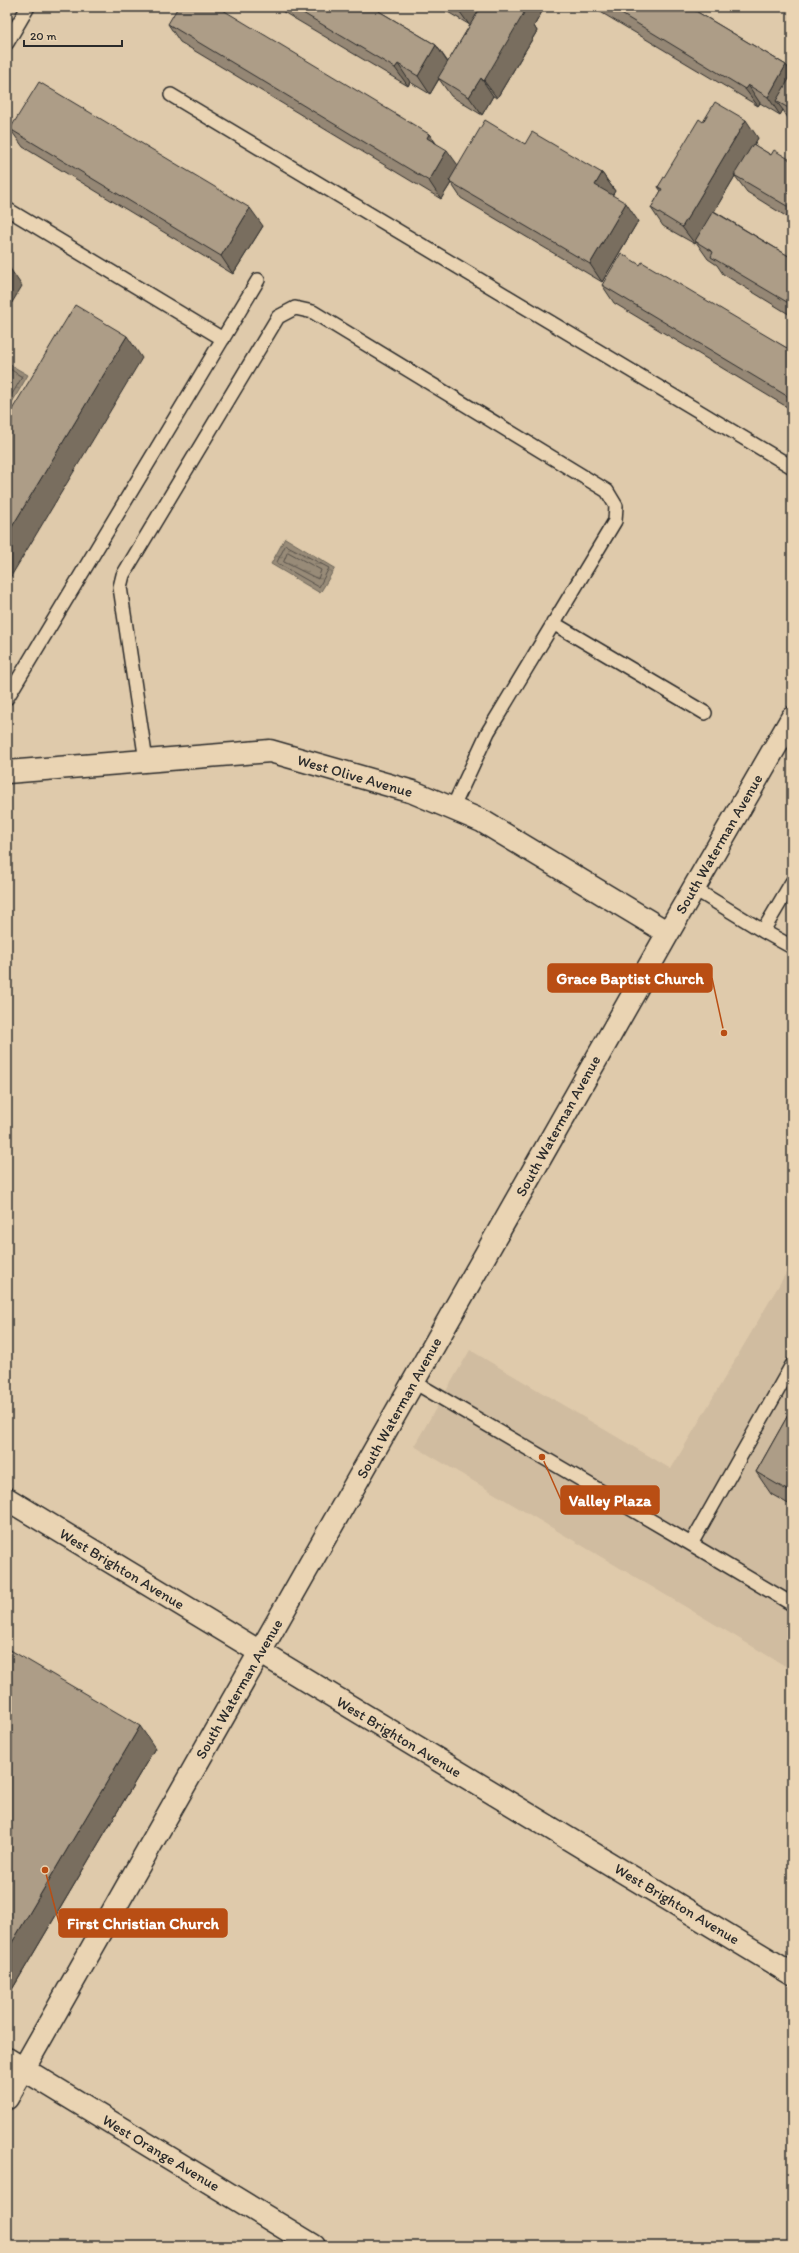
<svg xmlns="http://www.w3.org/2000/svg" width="799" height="2253" viewBox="0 0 799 2253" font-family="Itim,sans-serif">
<defs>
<pattern id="water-ripples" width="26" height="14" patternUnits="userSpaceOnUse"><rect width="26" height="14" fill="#988b78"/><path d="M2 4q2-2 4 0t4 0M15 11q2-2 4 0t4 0" fill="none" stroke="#7c7263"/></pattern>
</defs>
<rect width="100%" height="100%" fill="#dfcaab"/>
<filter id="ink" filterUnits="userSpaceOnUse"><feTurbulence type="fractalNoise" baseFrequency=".025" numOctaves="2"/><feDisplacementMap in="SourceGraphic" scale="8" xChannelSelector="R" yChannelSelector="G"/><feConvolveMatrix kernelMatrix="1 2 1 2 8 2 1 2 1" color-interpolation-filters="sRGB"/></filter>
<g filter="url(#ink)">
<path fill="#d0bca0" d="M792,1263V1670L414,1446L470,1350L671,1469Z"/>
<path fill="url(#water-ripples)" stroke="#6c6559" d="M7,363L28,375L7,411Z
M285,538L335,568L320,593L271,564Z"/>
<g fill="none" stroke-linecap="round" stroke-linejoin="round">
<path stroke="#57514a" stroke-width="1" d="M7,367L22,377L7,403
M286,545L329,568L319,587L277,563Z
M288,552L321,570L318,579L284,562Z"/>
<g stroke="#2b2b2b" stroke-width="16">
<path id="service" d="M7,43L28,7
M171,95L792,467
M7,209L223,339
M553,623L705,713
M7,698L258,280
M146,761L120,587L123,575L278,317L295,308L313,312L607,491L616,506L615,521L488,732L453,807
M792,882L763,931L792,947
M693,888L763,931
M414,1382L691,1544L792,1365
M691,1544L792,1604"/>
</g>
<g stroke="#2b2b2b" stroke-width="25">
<path id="minor" d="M7,772L270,751L413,792L482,821L668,933
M7,1499L792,1974
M7,2059L314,2246
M7,2098L668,933L792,718"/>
</g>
<use href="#service" stroke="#ead4b3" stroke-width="13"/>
<use href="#minor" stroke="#ead4b3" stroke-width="22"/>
</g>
<path fill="#958774" stroke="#2b2b2b" d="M275,7H372L436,45L448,62L470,25L439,7H544V8L534,26L537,31L497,98L493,96L482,115L451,96L439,79L430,94L410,82L408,86Z
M592,7H689L786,65L792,73V121L788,118L783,110L780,115L760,103L758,106Z
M168,24L429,134L436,143L458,165L525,144L602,173L615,191L612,195L638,221L602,282L461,198L451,183L441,199L180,42Z
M703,122L758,138L754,145L771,155L792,161V220L747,192L735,176L714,211L792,258V316L723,274L717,265L708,259L696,242L695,244L663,226L651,208L661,191L658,187Z
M10,129L263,226L233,274L23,147Z
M640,265L792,351V410L614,303L602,285Z
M792,1408V1506L771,1494L756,1472Z
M7,1648L155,1748L10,1993L7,1991Z"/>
<path fill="#796e5e" stroke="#2b2b2b" d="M458,7H481L470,26L457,8Z
M522,7H544V8L534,26L537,31L497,98L484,81Z
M436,45L448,63L430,94L418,76Z
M398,64L410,82L408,86L395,68Z
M786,65L792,73V95L776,101L783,110L780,115L768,97Z
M481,78L493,96L482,115L469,97Z
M748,85L760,103L758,106L745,89Z
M746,120L758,138L736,176L734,175L735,176L695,244L682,227Z
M429,134L442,152L427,138Z
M447,150L460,168L449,181L451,183L441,199L429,181Z
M602,173L615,191L608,203L595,185Z
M626,203L638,221L602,282L590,264Z
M250,208L263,226L233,274L221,256Z
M7,264L22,286L7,311Z
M127,336L142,358L7,583V535Z
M140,1726L155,1748L10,1993L7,1988V1951Z"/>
<path fill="#ad9d87" stroke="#2b2b2b" d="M178,7H218L429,134L427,138L447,150L429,181L168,24Z
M293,7H372L436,45L418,76L398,64L395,68Z
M481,7H522L520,10L524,13L484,81L481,78L469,97L438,78Z
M610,7H689L786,65L768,97L748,85L745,89Z
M792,74V110L776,101Z
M39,82L250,208L221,256L10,129Z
M715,102L746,120L682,227L651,208L662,189L658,187L699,119L703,122Z
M485,120L525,144L532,132L602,173L595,185L626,203L590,264L449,181Z
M753,144L771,155L774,150L792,161V209L734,175Z
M713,211L792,258V305L711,257L713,252L695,241Z
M621,253L640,265L642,262L792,351V399L602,285Z
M75,305L127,336L7,535V418Z
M792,1408V1493L756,1472Z
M7,1648L140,1726L7,1951Z"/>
</g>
<g text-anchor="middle" stroke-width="3" stroke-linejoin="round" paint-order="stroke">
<g font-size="15" fill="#2b2b2b" stroke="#ead4b3">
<text transform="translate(355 776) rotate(16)" y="5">West Olive Avenue</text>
<text transform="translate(719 844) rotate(-60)" y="5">South Waterman Avenue</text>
<text transform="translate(558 1126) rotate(-61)" y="5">South Waterman Avenue</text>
<text transform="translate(399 1408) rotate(-61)" y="5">South Waterman Avenue</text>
<text transform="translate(122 1569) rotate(31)" y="5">West Brighton Avenue</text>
<text transform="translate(239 1689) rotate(-60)" y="5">South Waterman Avenue</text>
<text transform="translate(399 1737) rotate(31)" y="5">West Brighton Avenue</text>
<text transform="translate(677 1904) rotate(31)" y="5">West Brighton Avenue</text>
<text transform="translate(161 2153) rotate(31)" y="5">West Orange Avenue</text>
</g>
</g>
<path fill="none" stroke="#b94e14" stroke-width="1.5" d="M724 1033L712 978M542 1457L561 1500M45 1870L59 1923"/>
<g fill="#b94e14" stroke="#ead4b3" stroke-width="1.5">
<circle cx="724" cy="1033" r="4"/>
<circle cx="542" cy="1457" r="4"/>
<circle cx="45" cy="1870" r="4"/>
</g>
<g fill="#b94e14" stroke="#b94e14" stroke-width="1.5">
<rect x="548" y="964" width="164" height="28" rx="4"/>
<rect x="561" y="1486" width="98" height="28" rx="4"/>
<rect x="59" y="1909" width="168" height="28" rx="4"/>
</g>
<g font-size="16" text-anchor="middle" font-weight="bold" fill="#fff">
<text x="630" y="984">Grace Baptist Church</text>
<text x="610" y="1506">Valley Plaza</text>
<text x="143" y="1929">First Christian Church</text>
</g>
<rect width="799" height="2253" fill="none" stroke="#ead4b3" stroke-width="24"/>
<rect x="12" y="12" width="775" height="2229" fill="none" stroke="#2b2b2b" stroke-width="1.5" filter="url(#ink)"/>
<path d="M24 40v6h98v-6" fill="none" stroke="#2b2b2b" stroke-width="2"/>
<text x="30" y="40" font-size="12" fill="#2b2b2b" stroke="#ead4b3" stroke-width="3" paint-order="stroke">20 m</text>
</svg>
